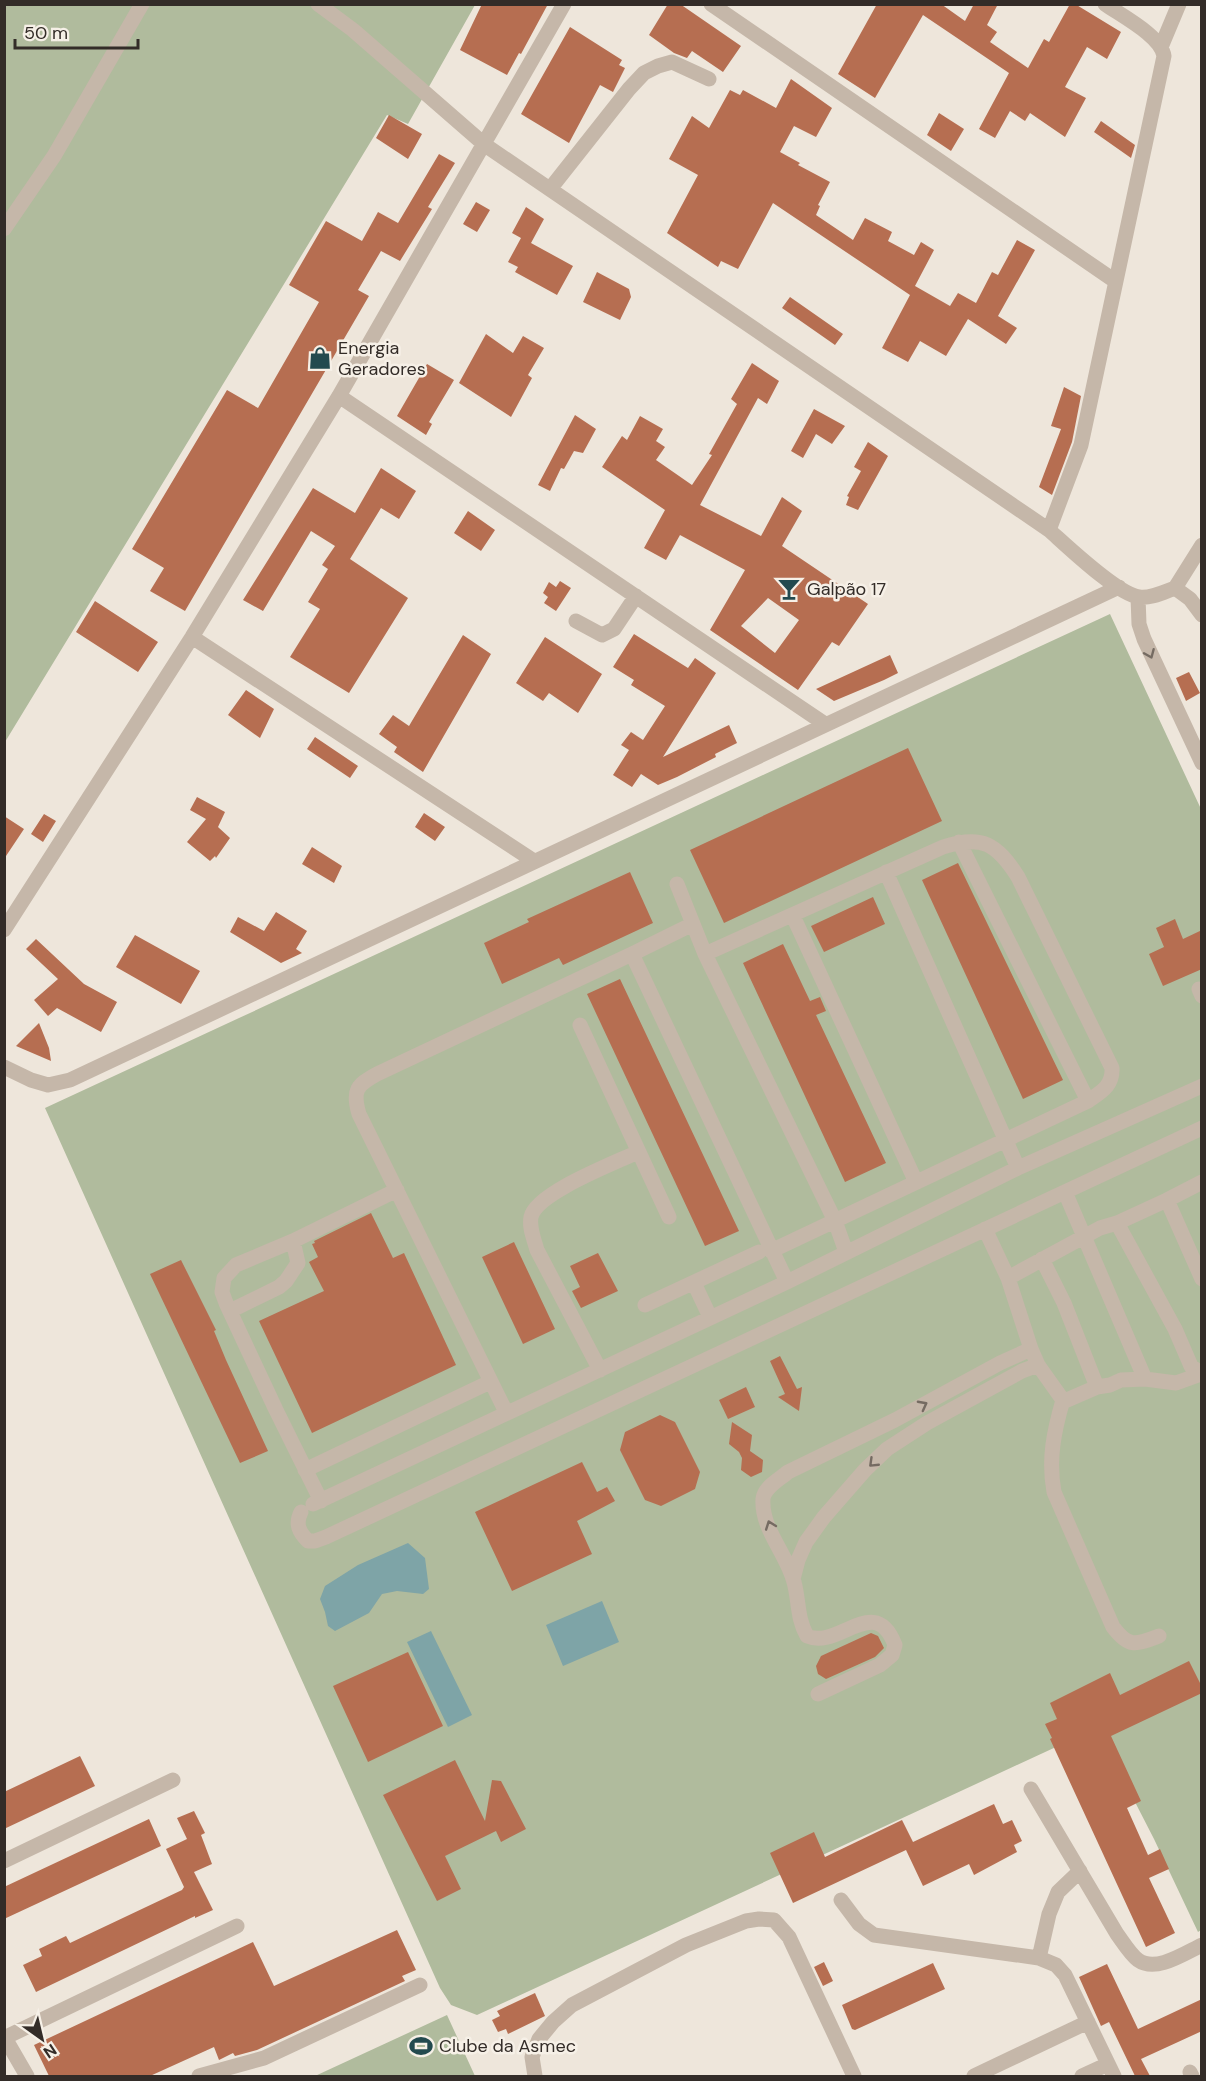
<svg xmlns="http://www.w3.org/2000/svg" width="1206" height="2081" viewBox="0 0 1206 2081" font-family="'DM Sans',sans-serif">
<rect width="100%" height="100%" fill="#eee6db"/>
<path fill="#b0bb9d" d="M4,5H475L408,124L387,115L5,742Z
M1110,614L1201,809V1930L1198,1932L1154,1839L1097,1728L477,2015L451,2005L440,1988L45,1108Z
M447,2015L475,2076H315Z"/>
<path fill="#7ea4a7" d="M408,1543L425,1558L429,1589L423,1594L397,1591L382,1594L369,1613L335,1631L328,1626L325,1612L320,1599L325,1586L358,1565Z
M602,1601L619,1642L563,1666L546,1625Z
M431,1631L472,1715L448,1727L407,1642Z"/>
<path fill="#b66e51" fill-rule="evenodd" d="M482,4H548L521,54L519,53L507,75L460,50Z
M668,4H680L741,46L723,72L692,51L687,58L674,53L649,35Z
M877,4H941L965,21L974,4H998L987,25L997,32L990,42L1028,68L1044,39L1049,42L1070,4H1075L1121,32L1107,59L1087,47L1065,87L1086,98L1065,137L1030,113L1025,121L1010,111L995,138L979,129L1009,73L923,15L875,98L838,74Z
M570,27L622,60L619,65L625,68L613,92L600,85L569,143L521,114Z
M791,79L832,108L816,137L794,126L780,152L800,163L798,165L830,182L818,205L820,206L816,215L853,240L865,218L892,232L888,241L914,255L921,242L934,250L915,286L950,306L958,293L976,303L992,272L998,275L1017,240L1035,250L998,316L1017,328L1006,344L968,319L946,356L920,341L908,362L882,348L910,295L773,203L738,269L721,261L718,267L667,233L698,175L669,159L692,116L709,128L730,90L740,95L743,90L776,108Z
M939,113L964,129L951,151L927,135Z
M389,115L422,134L408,159L376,138Z
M1101,121L1135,145L1131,158L1094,132Z
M439,154L455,163L428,207L432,209L400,261L381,251L358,290L369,296L185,611L150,591L164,568L132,549L227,390L258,408L319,302L289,285L326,221L362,241L378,212L398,223Z
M476,202L490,210L477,232L463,224Z
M526,207L544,219L531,243L573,266L557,295L515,272L518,267L508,262L521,238L512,233Z
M597,272L629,289L631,297L620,320L583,302Z
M790,297L843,334L835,345L782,308Z
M486,334L513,353L523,336L544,348L528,375L532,378L511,417L459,383Z
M752,363L779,381L767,404L758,398L700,505L761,536L782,497L802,511L782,546L868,604L839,646L832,642L798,690L710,630L745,570L680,535L666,560L644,548L665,510L602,467L622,436L627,440L640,416L663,429L656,441L665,447L656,460L692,485L712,455L709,454L737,404L731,399ZM768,598L799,620L775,653L741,626Z
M427,364L454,380L429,422L432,424L426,435L397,416Z
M1064,387L1081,396L1072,442L1052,495L1039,487L1061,429L1051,426Z
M814,409L845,426L832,444L816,434L803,458L791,451Z
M575,415L596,429L583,453L574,451L564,469L561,468L550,491L538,485Z
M868,442L888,456L858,510L846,505L849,497L847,496L861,471L854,467Z
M381,468L416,491L399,519L381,508L350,559L408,598L349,693L290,657L320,609L308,602L328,569L322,565L335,546L311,531L263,611L243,600L313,488L355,513Z
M468,511L495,530L481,551L454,533Z
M560,581L571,588L556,611L544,603L548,597L543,593L549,582L556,587Z
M95,601L158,642L138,672L76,632Z
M634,634L688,668L695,658L716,673L663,757L729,725L737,743L715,754L716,757L677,777L658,785L641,774L632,787L613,775L629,750L621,745L631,732L643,740L665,706L631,685L634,680L613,667Z
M463,635L491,654L423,772L394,752L397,747L379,734L393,715L409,726Z
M545,637L602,674L578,713L549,693L543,701L516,683Z
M890,655L898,673L884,680L834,701L816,689Z
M1189,672L1200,693L1186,701L1176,678Z
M246,690L274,709L260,738L228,715Z
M315,737L358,766L350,778L307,749Z
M908,748L942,821L724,923L690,850Z
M197,797L225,812L218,827L230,838L216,858L215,856L210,861L187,842L206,819L190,810Z
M424,813L445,827L435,841L415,827Z
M44,814L56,821L43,842L31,834Z
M4,816L24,829L4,859Z
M312,847L342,866L334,883L302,864Z
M958,863L1063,1080L1023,1099L922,880Z
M630,872L653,923L563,965L559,958L502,984L484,943L529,922L527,919Z
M873,897L885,924L824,952L811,926Z
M276,912L307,931L296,949L302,953L281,963L230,932L238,917L264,931Z
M1175,919L1183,939L1202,930V969L1163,986L1149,954L1164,947L1156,928Z
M135,935L200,971L181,1004L116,967Z
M36,939L84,984L117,1002L101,1032L57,1008L48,1016L34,1000L58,979L26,949Z
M783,944L810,1001L820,997L826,1011L816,1015L886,1163L845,1182L743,963Z
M620,979L739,1231L705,1246L587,994Z
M39,1023L49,1048L51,1061L16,1046Z
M371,1213L393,1258L404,1253L456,1365L312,1433L259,1321L324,1291L309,1262L318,1257L312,1244L315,1243L314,1241Z
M514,1242L555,1329L523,1344L482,1257Z
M598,1253L618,1291L581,1308L572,1291L580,1287L570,1266Z
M181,1260L216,1330L214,1331L226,1360L268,1451L240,1463L150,1274Z
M780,1356L797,1389L802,1387L799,1411L778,1397L785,1394L770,1361Z
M746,1387L755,1407L728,1419L719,1400Z
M660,1415L675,1422L700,1472L695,1489L661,1506L645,1500L620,1450L625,1432Z
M732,1422L752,1435L750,1451L763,1460L762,1472L751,1477L741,1470L742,1458L739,1452L729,1444Z
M582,1462L597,1492L607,1487L615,1501L577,1521L592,1554L512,1591L475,1512Z
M871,1633L878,1636L884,1648L875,1657L826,1679L818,1674L816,1666L821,1656Z
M408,1652L443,1726L368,1762L333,1686Z
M1189,1661L1202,1687V1693L1111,1736L1141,1801L1127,1808L1148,1855L1160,1849L1169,1869L1149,1878L1175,1933L1146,1947L1050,1739L1052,1738L1045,1724L1057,1719L1050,1703L1110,1673L1120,1695Z
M80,1756L95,1786L4,1829V1792Z
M455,1760L485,1821L492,1780L501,1781L526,1829L501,1842L496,1831L445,1856L461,1889L437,1901L383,1795Z
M994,1804L1003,1824L1012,1820L1022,1841L1014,1845L1017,1852L974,1875L969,1864L923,1886L906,1850L793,1903L770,1853L814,1832L825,1857L902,1820L913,1842Z
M194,1811L205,1833L201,1835L212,1864L194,1872L213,1910L195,1918V1916L36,1992L23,1965L42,1956L39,1949L66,1936L70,1943L182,1890L184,1887L166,1849L187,1839L177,1818Z
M149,1819L161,1846L4,1919V1887Z
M397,1930L416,1970L402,1976L405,1981L257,2050L235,2056L233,2053L219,2060L214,2047L150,2076H49L34,2045L253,1942L274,1986Z
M824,1962L833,1981L823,1986L814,1967Z
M933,1963L945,1989L855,2030L852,2029L842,2005Z
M1107,1964L1138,2029L1202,1999V2031L1141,2059L1150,2076H1135L1109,2022L1101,2026L1079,1977Z
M535,1993L545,2016L508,2034L506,2029L498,2032L492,2020L500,2016L497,2011Z"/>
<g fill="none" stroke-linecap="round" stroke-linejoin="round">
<path stroke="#c5b7a9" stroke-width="15" d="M318,4L353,30L485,145L1049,530C1067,546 1117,594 1139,597C1150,599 1164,592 1175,588L1202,545
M711,4L1115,281
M1161,47L1179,4
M550,189L629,89L644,73L658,66L672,62L709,79
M4,229L54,156L142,4
M339,396L825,724
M1049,530L1081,445L1164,56C1161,36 1122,16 1105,4
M1175,588L1190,599L1202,615
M1138,597L1139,624L1144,639L1202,763
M576,621L602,635L614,629L636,596
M192,637L534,861
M959,842L1088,1101
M886,872L1018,1168
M677,884L705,954L835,1221L846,1252
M793,916L916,1182
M4,930L192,637L339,396L564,4
M632,954L787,1282
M705,954L943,847C982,834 997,844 1018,877L1112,1068C1113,1086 1101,1092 1088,1101L771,1251
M1199,989L1202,996
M580,1025L669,1217
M4,1067L31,1080L48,1085L70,1080L1119,587
M1202,1182L1167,1200L1202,1279
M1117,1223L1167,1200
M985,1229L1008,1278L1031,1349L1038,1365L1060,1396L1063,1400H1067L1097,1387
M1042,1259L1064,1303L1097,1387L1110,1385L1121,1380L1145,1379L1065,1192
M1008,1278L1100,1228L1117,1223L1175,1329L1191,1366L1202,1374
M694,1283L710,1317
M645,1305L759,1252
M230,1311L279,1287L286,1281L298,1263L293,1241
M600,1370L537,1250C534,1239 529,1228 531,1217C536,1193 615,1163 638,1152
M1145,1379L1176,1383L1201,1374
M1063,1400C1054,1431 1048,1459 1054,1492L1113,1627C1129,1648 1135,1645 1159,1636
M506,1412L359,1114C352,1090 357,1085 377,1074L632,954L693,924
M305,1470L490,1382
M321,1501L276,1410L226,1303L222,1292L224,1278L236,1265L293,1241L397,1190
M313,1504L787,1282L1018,1168L1202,1086
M301,1512C295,1524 299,1532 308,1541H315L326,1537L1202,1128
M793,1579L798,1560L806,1542L824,1517L865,1470L887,1449L927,1423L1022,1371L1038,1365
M818,1694L880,1665L892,1655L895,1645C875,1592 839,1650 807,1636C797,1619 799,1600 794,1582C787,1554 761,1529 763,1499C764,1487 780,1479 788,1472L895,1420L1000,1363L1031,1349
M1031,1789L1117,1934C1123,1942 1130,1954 1138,1960C1156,1973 1185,1953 1202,1945
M4,1861L173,1780
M841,1900L859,1924L874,1935L1039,1958L1056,1965L1065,1975L1114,2076
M1039,1958L1049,1914L1058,1892L1080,1871
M4,2038L237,1926
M5,2038L27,2076
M1190,2072L1192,2076
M199,2076L264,2058L420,1985
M535,2076L532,2057L539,2039L553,2022L572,2005L686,1945L746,1921L759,1919L774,1920L789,1937L854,2076
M974,2076L1088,2022
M1082,2076L1108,2064"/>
</g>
<defs><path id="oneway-chevron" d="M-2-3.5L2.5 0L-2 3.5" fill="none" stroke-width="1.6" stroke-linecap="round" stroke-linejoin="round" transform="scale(1.5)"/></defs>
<g stroke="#756b62">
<use href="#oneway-chevron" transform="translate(1150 654) rotate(67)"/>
<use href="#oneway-chevron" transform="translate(923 1405) rotate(-28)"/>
<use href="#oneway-chevron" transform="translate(873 1463) rotate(136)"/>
<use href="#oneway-chevron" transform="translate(770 1525) rotate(-110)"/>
</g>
<defs>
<g id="shop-bare" transform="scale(1.8)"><path d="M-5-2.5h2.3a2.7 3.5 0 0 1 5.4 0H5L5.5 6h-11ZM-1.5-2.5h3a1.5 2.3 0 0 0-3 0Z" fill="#234a4f" stroke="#f6f0e7" stroke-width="2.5" paint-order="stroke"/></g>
<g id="bar-bare" transform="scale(1.8)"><path d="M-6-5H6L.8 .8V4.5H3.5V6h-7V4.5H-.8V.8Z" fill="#234a4f" stroke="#f6f0e7" stroke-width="2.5" paint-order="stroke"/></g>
<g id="stadium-bare" transform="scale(1.8)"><path d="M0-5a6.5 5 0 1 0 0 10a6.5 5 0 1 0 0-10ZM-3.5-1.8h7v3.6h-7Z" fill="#234a4f" stroke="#f6f0e7" stroke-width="2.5" paint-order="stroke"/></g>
</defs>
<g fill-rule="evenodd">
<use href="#shop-bare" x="320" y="358"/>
<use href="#bar-bare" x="789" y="589"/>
<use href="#stadium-bare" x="421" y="2046"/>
</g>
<g text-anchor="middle" stroke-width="5" stroke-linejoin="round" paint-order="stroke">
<g font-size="18" fill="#332c28" stroke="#f6f0e7" text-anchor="start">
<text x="338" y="354">Energia<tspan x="338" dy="21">Geradores</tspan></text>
<text x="807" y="595">Galpão 17</text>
<text x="439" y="2052">Clube da Asmec</text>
</g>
</g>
<rect width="1206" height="2081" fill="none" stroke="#332c28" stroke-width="12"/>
<g transform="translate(42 2039) rotate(146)" stroke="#f6f0e7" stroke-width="4.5" paint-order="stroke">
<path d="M0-4.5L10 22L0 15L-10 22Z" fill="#332c28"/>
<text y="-9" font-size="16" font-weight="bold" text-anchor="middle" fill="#332c28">N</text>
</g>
<path d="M15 39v9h123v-9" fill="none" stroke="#332c28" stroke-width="3"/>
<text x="24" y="39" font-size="18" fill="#332c28" stroke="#f6f0e7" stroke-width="4.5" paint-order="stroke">50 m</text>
</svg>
